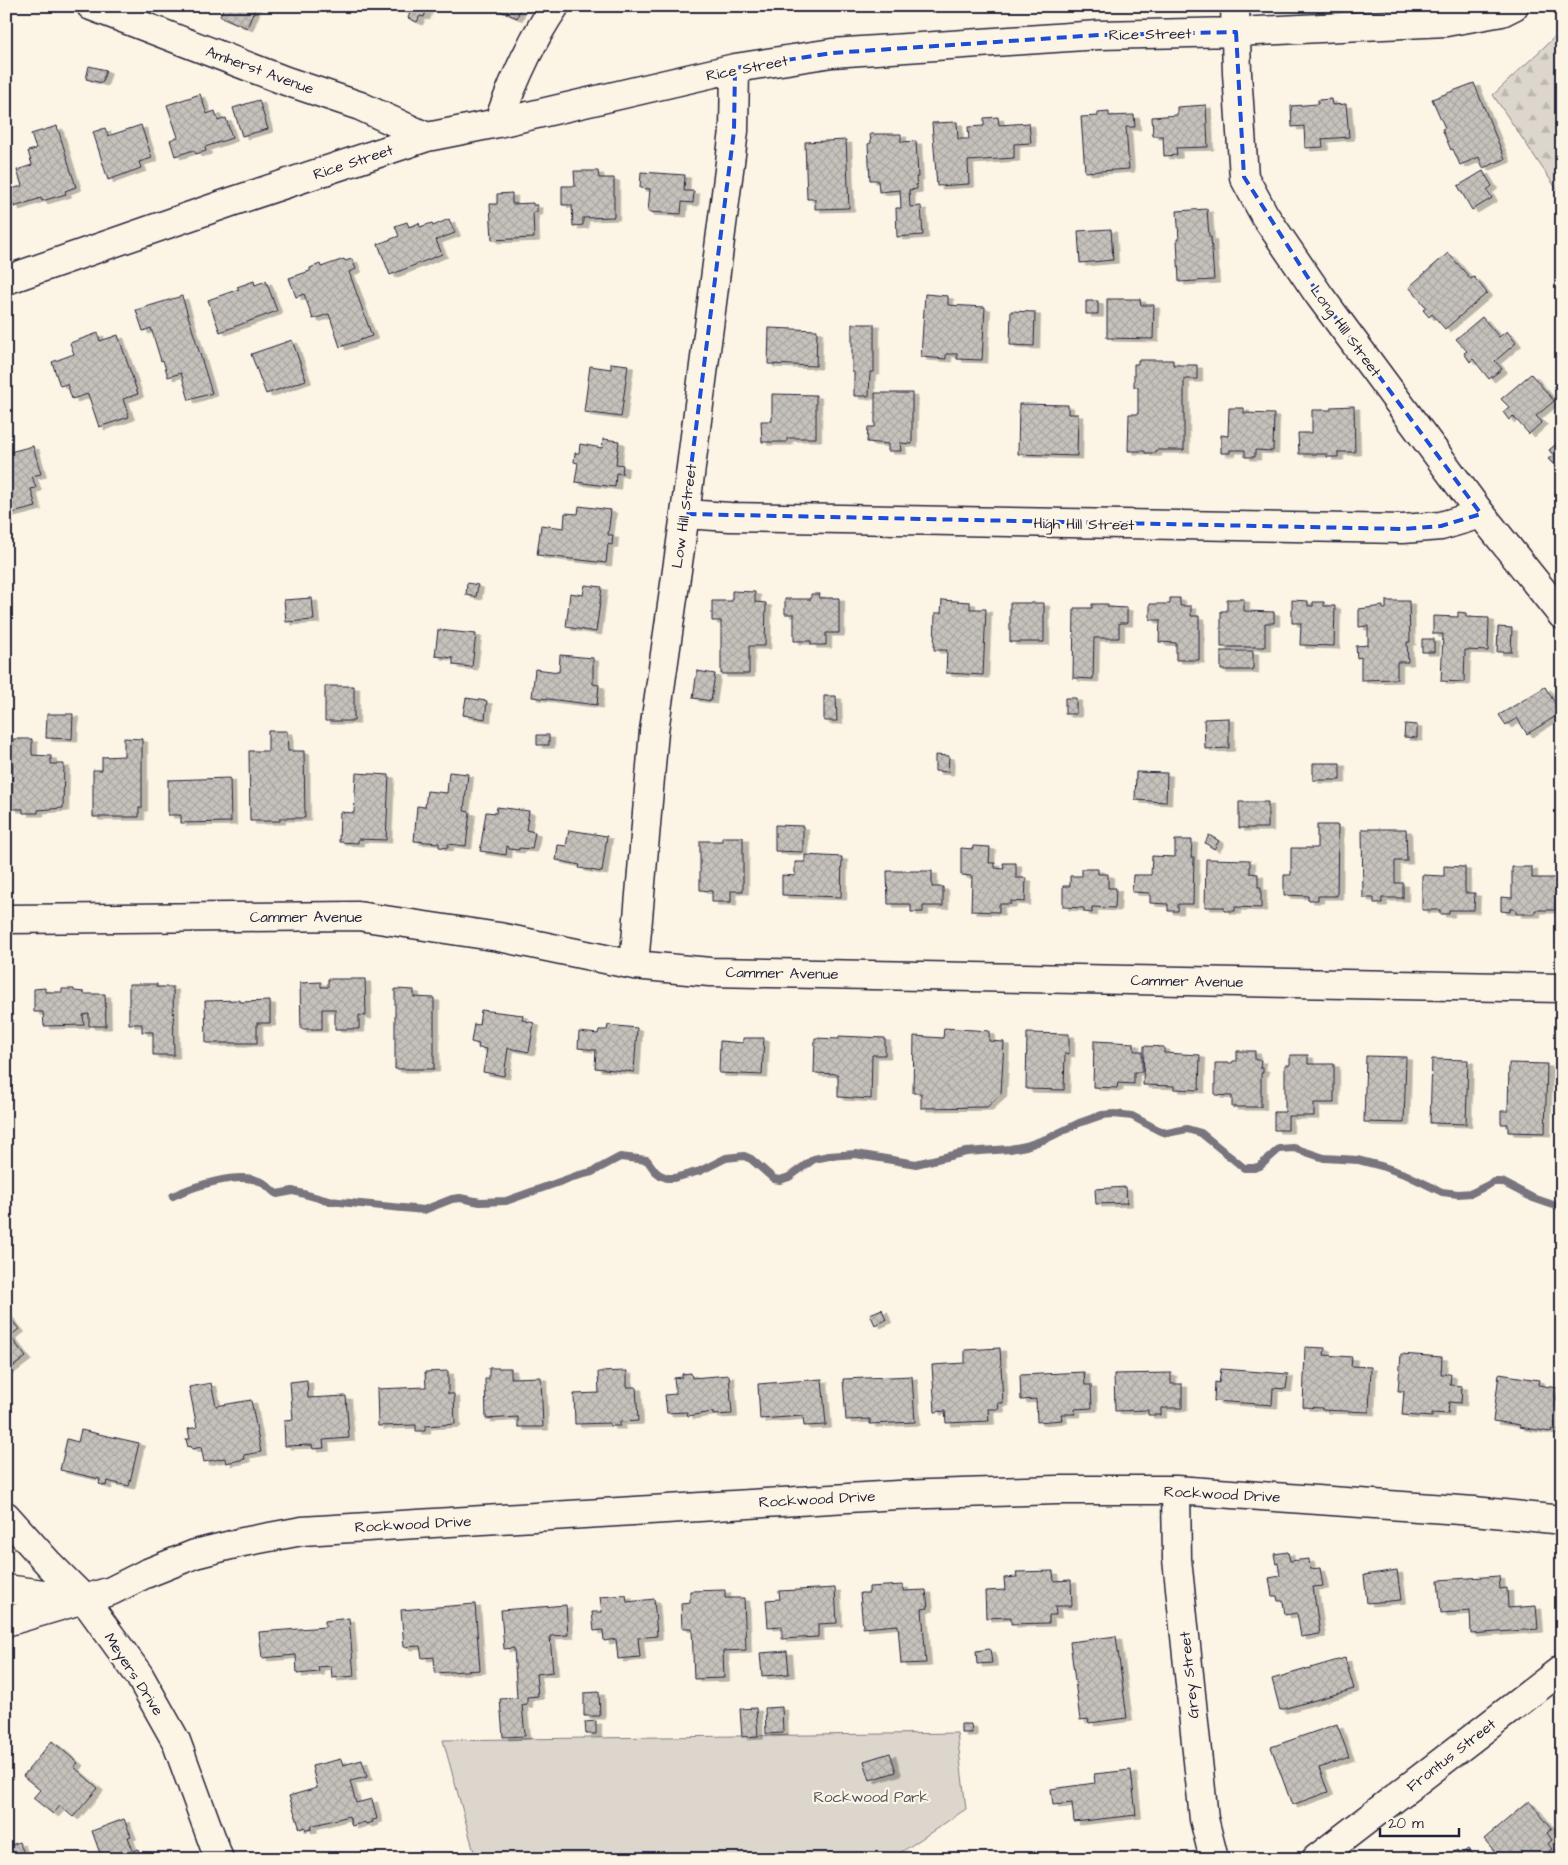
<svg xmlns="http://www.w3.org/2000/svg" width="1568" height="1865" viewBox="0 0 1568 1865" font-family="'Architects Daughter',sans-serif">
<defs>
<pattern id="forest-firs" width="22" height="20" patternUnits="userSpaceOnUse" patternTransform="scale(1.25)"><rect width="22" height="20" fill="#dcd6cc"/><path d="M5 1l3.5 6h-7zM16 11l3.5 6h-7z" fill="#bcb7b0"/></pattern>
<pattern id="building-cross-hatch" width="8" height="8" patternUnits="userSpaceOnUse" patternTransform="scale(1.25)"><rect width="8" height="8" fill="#c6c1bb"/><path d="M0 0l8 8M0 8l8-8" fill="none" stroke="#aaa6a2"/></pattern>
<filter id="shadow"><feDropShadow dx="5.5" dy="3" stdDeviation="0" flood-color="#0004"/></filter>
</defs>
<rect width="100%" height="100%" fill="#fcf5e5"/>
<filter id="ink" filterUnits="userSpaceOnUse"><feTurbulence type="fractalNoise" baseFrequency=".02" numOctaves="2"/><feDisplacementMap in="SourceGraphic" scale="10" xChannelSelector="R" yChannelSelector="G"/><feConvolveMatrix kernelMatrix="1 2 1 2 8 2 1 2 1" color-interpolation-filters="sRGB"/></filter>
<g filter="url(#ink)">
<path fill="url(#forest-firs)" stroke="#7f7c84" d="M1562,30V197L1493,95Z"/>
<path fill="#dcd6cc" stroke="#7f7c84" d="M957,1733L966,1809L891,1859H476L443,1740Z"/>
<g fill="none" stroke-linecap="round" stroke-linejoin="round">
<path stroke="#78757e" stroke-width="8" d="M173,1196C194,1186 239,1171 262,1182C268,1185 271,1191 277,1194L293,1191L329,1201L424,1210L452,1199L460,1198L480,1202L506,1201L576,1176L592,1172L620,1157L647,1160L655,1171L660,1175L667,1178H674L700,1171L726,1158L744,1156L751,1159L774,1179L780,1180L789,1177L814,1159L829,1156L856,1154L916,1164L966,1152L1010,1149L1026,1146L1046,1139L1079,1123L1102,1115L1114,1114L1132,1116L1160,1131L1167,1133L1187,1129L1201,1133L1244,1168H1254L1260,1166L1279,1149L1294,1148L1324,1158L1358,1160L1381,1166L1407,1175L1442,1192L1458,1194L1472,1193L1494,1182H1502L1533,1198L1562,1208"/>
</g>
<path fill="url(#building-cross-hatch)" stroke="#22223b" filter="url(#shadow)" d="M224,6H256L247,28L220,16Z
M428,6L424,17L420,16L417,22L408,18L410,13L394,7Z
M489,6H521L517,18Z
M89,66L106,70L102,83L86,79Z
M1474,83L1505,159L1483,168L1479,157L1460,165L1453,149L1451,150L1442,129L1445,128L1432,99Z
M200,94L207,114L215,111L218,121L226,118L232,138L205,147L206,151L196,154L194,150L175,156L170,140L178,137L167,105Z
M1331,99L1332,105L1346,104L1349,137L1322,139L1323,147L1305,148L1304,126L1292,127L1291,106L1318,104V100Z
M259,100L268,129L242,136L233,108Z
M1206,105L1208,147L1176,148L1177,155L1164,156L1163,136H1153L1152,117L1177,115V107Z
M1109,112V116L1134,115L1135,127H1126L1129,169L1085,172L1081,117L1098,116V113Z
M998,117L999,125L1029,123L1031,143L1014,144V158L968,161L969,184L937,186L932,123L957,122L958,139H969L968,127L984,126V118Z
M141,125L152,158L139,162L141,168L108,180L93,132L105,128L108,136Z
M57,126L76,187L65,191L66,194L42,201L41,198L14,207L8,190L22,186L17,170L32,165L28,151L36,149L31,134Z
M870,134H901V142L916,141L918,177H916L917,189L909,190L910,207L921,206L923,235L897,237L896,208H901L900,190L879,192L878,180H870L868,144L871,143Z
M846,140L849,208L815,209V199H807L805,142Z
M574,171H598L599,178H614V217L583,218V225L573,226L572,205H562V186H575Z
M1483,171L1492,186L1487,190L1492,198L1472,210L1458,186Z
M641,172L685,175L684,191H694L693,203L682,202L681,214L648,212L650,189L640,188Z
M512,193V204L533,203V205H537V212H533L534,238L492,240L490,204H497V194Z
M1207,209L1209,237H1211L1214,280L1179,282L1177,239H1179L1177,211Z
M449,219L455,233L436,240L442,254L390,275L378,244L399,236L395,226L407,222L409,227L419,223L420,227L432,223L433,226Z
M1111,229L1113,260L1080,263L1078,231Z
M1448,253L1471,279L1474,277L1487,293L1445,329L1432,314L1429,317L1423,310L1426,307L1409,287Z
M344,259L345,261L352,259L356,269L349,272L372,336L340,347L329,314L313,319L304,294L296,297L289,278L310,271V268L320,264L321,267Z
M254,281L255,285L266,281L277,311L220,332L208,300L239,289L237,287Z
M925,294L948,296V305L985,307L982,360L957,359V354H946V359L921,357Z
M182,296L212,393L189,400L181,373L168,377L163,360L161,361L151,328L143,331L136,310Z
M1107,299H1140L1141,305H1154L1153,339L1107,338Z
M1086,301H1098V314H1086Z
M1011,311L1035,312L1034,346L1010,345Z
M1482,317L1499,337L1507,331L1516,343L1495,361L1502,369L1489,379L1473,359L1470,362L1464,353L1467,351L1456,339Z
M852,324H874V372H870L869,396H854V372H852Z
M769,328L817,330L816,366L768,364Z
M98,333L100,341L118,335L138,394L123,399L129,417L99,427L88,394L72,399L67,384L60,386L52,362L74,354L70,343Z
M292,340L306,380L266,394L251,354Z
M1138,360H1173V365H1197V379H1184V450H1156V453H1145V451H1128L1129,414H1138V387H1134V364H1138Z
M611,363L628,365L621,417L584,412L590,366L611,369Z
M1531,374L1554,401L1536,416L1542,422L1529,434L1513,416L1509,420L1503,412L1509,407L1501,399Z
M875,393H912V444L900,443L901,451H888V444L867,442L868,427H875Z
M772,394L816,395V438H787V442H762L761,421H772Z
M1019,404L1068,405V414H1078L1077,456L1018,454Z
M1354,406L1355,452H1338V457H1327V454H1299L1298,433H1312V410H1331V407Z
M1229,408H1244V413L1274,414L1273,451L1255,450V457H1245V450H1230V453H1221V435L1228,436Z
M603,439L619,441L616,464L623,465L622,474L616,473L615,487L575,482L578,463L574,462L575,453H579L580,444L602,448Z
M1560,441L1562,444V473L1548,459L1553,455L1549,450Z
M33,446L41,474L32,476L36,488L31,489L36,507L9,514L6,505V453Z
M579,506L611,510L608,535H613L612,545L608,544L606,563L537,555L541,525L564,528L565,513L578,514Z
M467,583L478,585L476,597L466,595Z
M585,585L602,587L596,632L566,627L570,593L583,595Z
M732,591L755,592V602L766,603L765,646H749V674H721V621H712V601H732Z
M811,594H820L819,598H839V633H826V645H811V641H794V614H785V599H811Z
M312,598L314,620L286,622L284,600Z
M1170,598H1180V606H1191V616H1199V660H1176V643L1159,642L1160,620H1150V604H1170Z
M1227,599H1244V611L1274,612V623H1265V647H1221V611H1227Z
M942,600L970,602V609H986L983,675L946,673L947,650H934L935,613H941Z
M1292,600L1308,601V606H1313V602H1324V606H1335L1334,646L1300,645L1301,623H1292Z
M1386,601H1409L1410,642H1407L1408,662H1397V679L1361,680V657L1357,658L1356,646L1368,645V626L1359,627V609L1383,606V609H1386Z
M1010,603H1044V642H1010Z
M1092,604H1108V607L1127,608V623H1119V638H1094L1093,679L1073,678L1074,608H1092Z
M1458,612L1466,613V617L1489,618L1488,651L1465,650L1464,682L1441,681L1443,634H1433V616L1458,617Z
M1498,627L1512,628L1511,652H1497Z
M438,630L476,634L472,667L453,665V658L435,656Z
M1422,639H1434V652H1422Z
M1221,651H1253V670H1221Z
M560,655L593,658V684L599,685L597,705L532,697L535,669L559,672Z
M697,671L715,674L711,701L693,698Z
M325,686H354V721H325Z
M1545,687L1561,713L1527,734L1517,718L1506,725L1499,715Z
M824,696H836L837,721H824Z
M466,698L487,701L485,719L463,715Z
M1065,698H1076V714H1065Z
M47,714H73L72,739L46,738Z
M1229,718V748L1205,749L1204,719Z
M1405,724L1417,725V738L1404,737Z
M268,731H287L288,751H304L305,818H280V821H250L249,751H268Z
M537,735H549V745H537Z
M124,738L142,739V808H139V817H93V770H102V757L124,756Z
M13,739H32V755L51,756V764H64L63,808L38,810V813H23V809H12Z
M935,755L949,756L948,772L935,771Z
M1313,763H1340V780H1313Z
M449,772L468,774L464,811L470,812L466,846L448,844V848L439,847V843L414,841L417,806L425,807L427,791L447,793Z
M1136,772L1167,773L1166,802L1135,800Z
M356,773L389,775L386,840L358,839V843L339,842L340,812L354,813Z
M230,778L231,822L181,823V815H168V780Z
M1239,802H1268V828H1239Z
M497,807L529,811L526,830L535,832L532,849L519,848V850L509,849V847L507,846L506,855L480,851L486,812L496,813Z
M775,825L803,826V852L775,851Z
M1317,825H1338L1337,896H1318V900H1308V896L1284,895V875H1291V848H1317Z
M1362,829H1406L1407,861H1395V883H1403V898H1382V903H1374V898H1363Z
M569,830L607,836L602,872L579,868L580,865L556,860L558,845L566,846Z
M1209,835L1219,841L1214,849L1205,843Z
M722,837H743V891H731V902H712V891L700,890V841H722Z
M1175,840H1192L1191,857H1194L1193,904H1178V911H1168V904L1150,903V893L1132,892L1133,875H1151L1152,856L1175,857Z
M973,846L990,847L989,863H995V868L1004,869L1003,863H1016V878H1026L1025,902L1011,901V904H999V912L971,911L972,876L961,875V848L973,849Z
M805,855L842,857L841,897L782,895V875L795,876V862H805Z
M1206,859L1250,860V873L1258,874V887H1261V908L1235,907V911H1224V907H1205Z
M1444,866L1465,867V893H1475L1474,910H1449V914H1440V910H1422V875L1444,876Z
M1512,867H1532V878H1556L1555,910H1535V914H1516V909H1510V912L1501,911V897L1512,898Z
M1082,869H1098V874H1108V888H1116L1115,908L1092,907V913L1084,912V908L1063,907V886H1070V876H1082Z
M887,871H932V887H943V906H923V912H911V904H888Z
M328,979H365L366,1016L359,1015V1029H335V1009H322V1029H301L300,983L321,982V987H328Z
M129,984H157V987H173L174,1055H153V1032H142V1024H129Z
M45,988V992H62V989H74V991L84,992V994H105L106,1026H89V1014L83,1015L84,1025L44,1026L43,1012H34V989Z
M395,989L414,990V997L434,998V1069H395Z
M240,1000V1002L270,1001V1023H257V1043H206L205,1001Z
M481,1010L523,1015L522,1020L534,1023L529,1052L508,1048L504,1076L483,1072L487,1049L478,1048L479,1044L471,1042L474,1024L479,1025Z
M608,1025L637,1028L634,1072L595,1068L596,1050L578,1048L579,1032L598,1034L599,1030H607Z
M944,1028L989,1031V1041L1004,1042L1001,1094L987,1107L921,1108V1093H913L914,1036L943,1038Z
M1027,1033L1069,1034V1054L1065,1053L1064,1090L1026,1089Z
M839,1036L885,1038V1055H872L871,1099L838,1097V1074L814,1073L815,1038L839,1039Z
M743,1038H764L762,1075L719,1073L720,1041L743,1043Z
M1094,1041L1134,1043V1051H1142V1072H1134V1084L1118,1083L1117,1088L1093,1087Z
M1144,1046L1164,1047V1053L1200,1055L1199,1090L1174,1089V1086L1143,1085Z
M1237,1051H1255V1060H1261L1260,1068H1263V1073H1261V1107H1232V1096L1215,1095V1063H1232L1233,1061H1237Z
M1290,1055H1308V1064H1334V1103H1314V1116H1288V1130H1274V1112H1285V1065H1290Z
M1366,1056L1406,1057L1404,1123L1364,1122Z
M1432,1059L1468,1060L1466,1124L1430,1123Z
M1509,1063L1547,1064L1545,1133L1508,1132V1124H1501V1111H1508Z
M1126,1187L1127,1203L1096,1204L1095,1189Z
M882,1309L886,1320L875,1325L870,1314Z
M6,1313L19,1329L10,1336L26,1357L6,1372Z
M1305,1347L1325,1348L1324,1355L1352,1357L1351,1366L1371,1367L1369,1412L1322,1410V1408L1303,1407Z
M1000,1348L1003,1403H998L999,1409H988L989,1421L946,1423L945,1411L935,1412L932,1365L965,1363V1350Z
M1401,1354L1442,1357L1441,1374H1451L1450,1385L1462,1386L1461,1403L1449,1402L1448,1414L1432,1413V1417L1402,1415L1404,1391H1398Z
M489,1368H511V1378L541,1377L543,1427H518V1417L486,1419L485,1379H489Z
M1221,1369L1288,1374L1286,1389L1273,1388L1272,1405L1214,1401L1215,1382L1219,1383Z
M448,1371V1394H454L455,1424L425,1426V1431H416V1425L378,1426L377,1389L426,1387L425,1372Z
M627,1371V1387H636L638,1421L620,1422V1426H610V1423L575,1424L574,1394L599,1393L598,1372Z
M1084,1372L1085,1385H1091L1092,1408L1075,1409V1414H1061L1062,1420L1037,1422L1036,1399L1021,1400L1020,1375Z
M691,1373L692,1378L729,1375L732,1414L713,1415V1412L688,1416L687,1412L667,1413L665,1395L676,1394L674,1378L682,1377V1374Z
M1171,1373V1384H1182V1408H1161V1415H1148V1410L1115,1411L1114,1374Z
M1499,1374L1539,1380L1538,1385L1558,1388L1556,1401L1562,1402V1431L1552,1429L1551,1432L1519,1427L1520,1425L1493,1421Z
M912,1376L915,1422L870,1424V1419L846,1420L843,1379Z
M822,1379L826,1425L804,1426L803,1416L760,1419L758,1384Z
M307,1380L308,1398L346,1396L349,1438L323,1440L324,1448L313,1449L312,1445L285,1446L284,1421L293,1420L290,1382Z
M211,1383L216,1406L251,1400L261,1452L244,1455L245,1459L226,1463L225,1458L204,1462L201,1447L192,1449L191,1446L188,1447L186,1439H190L188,1429L197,1427L189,1387Z
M81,1430L139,1443L129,1486L107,1481L106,1486L99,1484L100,1479L60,1470L67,1439L78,1442Z
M1288,1552L1290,1561L1309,1559L1310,1569L1320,1568L1323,1586L1313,1587L1320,1634L1301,1637L1297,1613L1285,1615L1283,1601H1278L1277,1596H1272L1269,1578L1280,1576L1278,1563L1276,1564L1274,1554Z
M1397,1570L1401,1600L1367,1603L1364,1575Z
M1053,1571L1054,1581L1071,1580L1072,1606H1055L1056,1615H1049V1623L1011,1624V1617L986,1618L985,1591L1005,1590L1004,1578L1017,1577L1016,1572Z
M1499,1576L1500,1589L1507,1588L1508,1608L1536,1606L1538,1629L1471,1634L1470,1611L1441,1613L1438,1580Z
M903,1585V1591L926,1590L928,1608L922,1609L926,1663L901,1664L898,1625L863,1628L860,1593H869V1587Z
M835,1588L837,1623L818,1624V1637L782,1639V1626L768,1627L766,1600L780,1599L779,1591Z
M725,1590V1598H744L746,1650L723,1651L724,1678L694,1679L692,1628H682L681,1603L690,1602V1591Z
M626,1595L627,1602L654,1599L657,1636L638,1638L640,1657L618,1659L616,1639L604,1641L603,1630L594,1631L592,1612H602L600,1597Z
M475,1604L480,1670L435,1673L434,1657L422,1658L420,1646L404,1647L401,1610Z
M566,1605L568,1635L550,1636L553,1672L536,1674L538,1696L527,1697V1704L522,1705L525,1736L503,1737L500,1699L517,1698L514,1648L504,1649L501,1610Z
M349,1618L354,1676L332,1678L331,1666L318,1667L319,1672L297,1674L296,1655L262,1658L259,1632L325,1627V1621Z
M1116,1636L1127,1718L1089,1723L1088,1719L1080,1720L1070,1642Z
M990,1649L992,1663L977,1664L976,1651Z
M787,1651L789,1674L762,1676L760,1653Z
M1345,1658L1354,1689L1280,1710L1272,1679Z
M599,1692L600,1716H584V1693Z
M782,1707L783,1733L766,1734L765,1708Z
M756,1708L758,1736L742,1737L740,1709Z
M596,1721V1734H586L585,1722Z
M961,1724H971L972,1733H961Z
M1337,1724L1349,1757L1319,1768L1328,1792L1292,1805L1271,1747Z
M52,1741L78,1763L74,1767L98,1788L73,1817L60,1806L53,1814L33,1798L40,1790L23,1776Z
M890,1753L896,1772L870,1780L864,1761Z
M341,1759L343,1765L362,1760L367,1777L350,1781L356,1803L372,1799L377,1819L372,1820L373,1822L366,1824L365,1822L352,1826L349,1816L311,1826L312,1829L306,1830L305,1827L300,1829L289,1796L317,1788L312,1766Z
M1131,1770L1136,1815L1074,1822L1072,1803L1053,1805L1051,1789L1095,1783L1094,1774Z
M1529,1801L1552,1829L1547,1833L1552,1840L1548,1844L1552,1849L1541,1859H1532L1528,1854L1522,1859H1501L1484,1839Z
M124,1819L131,1836L128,1837L133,1851L138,1849L142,1859H102L92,1831Z
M19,1842L25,1855L11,1859L6,1847Z
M1468,1849L1475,1859H1444L1457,1850L1460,1855Z"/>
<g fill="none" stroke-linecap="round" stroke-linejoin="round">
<g stroke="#22223b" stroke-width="31">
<path id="minor" d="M91,6L286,81L360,106L427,137
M1235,6L1237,73L1244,177L1265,216L1319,295L1481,514L1562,615
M498,123C513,82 530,42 555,6
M6,280L231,202L427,137L498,123L735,68L832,53L1099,35L1236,32L1446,22L1502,12L1514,6
M685,514L730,517L1403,529L1441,526L1481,514
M6,919L358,916L499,937L634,965L710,972L1562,988
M634,965L654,731L685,514L734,131L735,68
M1176,1490L1177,1559L1204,1819L1214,1859
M6,1516L49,1564L84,1599L139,1675L176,1741L219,1859
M6,1589L73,1598
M6,1622L111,1591L145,1574L195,1554L243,1542L302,1531L898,1495L1057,1490H1176L1474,1511L1562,1520
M1316,1859L1562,1669"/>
</g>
<use href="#minor" stroke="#fcf5e5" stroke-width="28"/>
</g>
</g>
<path fill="none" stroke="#1d4ed8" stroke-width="4" stroke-dasharray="10 6" stroke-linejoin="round" d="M1236,32L1244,177L1319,295L1481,514L1441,526L1403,529L685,514L734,131L735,68L832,53L1099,35Z"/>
<g text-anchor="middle" stroke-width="4.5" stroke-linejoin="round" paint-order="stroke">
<g font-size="15" fill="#22223b" stroke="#fcf5e5">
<text transform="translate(1150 34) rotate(-1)" y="5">Rice Street</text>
<text transform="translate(747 68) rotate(-11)" y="5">Rice Street</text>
<text transform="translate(260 70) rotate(20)" y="5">Amherst Avenue</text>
<text transform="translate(353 162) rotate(-18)" y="5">Rice Street</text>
<text transform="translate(1346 331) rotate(54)" y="5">Long Hill Street</text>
<text transform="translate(684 516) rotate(-82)" y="5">Low Hill Street</text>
<text transform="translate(1084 524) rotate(1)" y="5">High Hill Street</text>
<text x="306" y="922">Cammer Avenue</text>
<text transform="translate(782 973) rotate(1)" y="5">Cammer Avenue</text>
<text transform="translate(1187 981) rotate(1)" y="5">Cammer Avenue</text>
<text transform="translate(1222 1494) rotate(3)" y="5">Rockwood Drive</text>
<text transform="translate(817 1499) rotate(-3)" y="5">Rockwood Drive</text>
<text transform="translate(413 1524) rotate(-3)" y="5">Rockwood Drive</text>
<text transform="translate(134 1674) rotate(57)" y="5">Meyers Drive</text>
<text transform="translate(1189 1675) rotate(-96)" y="5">Grey Street</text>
<text transform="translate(1451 1755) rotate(-38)" y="5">Frontus Street</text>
</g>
<g font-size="15" fill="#504f5f" stroke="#fcf5e5">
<text x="871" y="1802">Rockwood Park</text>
</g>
</g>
<rect width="1568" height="1865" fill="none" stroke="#fcf5e5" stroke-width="25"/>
<rect x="12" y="12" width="1543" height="1840" fill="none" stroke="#22223b" stroke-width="2" filter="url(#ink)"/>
<path d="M1380 1828v8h79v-8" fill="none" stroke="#22223b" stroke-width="2.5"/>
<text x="1388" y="1828" font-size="15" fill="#22223b" stroke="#fcf5e5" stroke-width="4" paint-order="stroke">20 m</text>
</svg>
